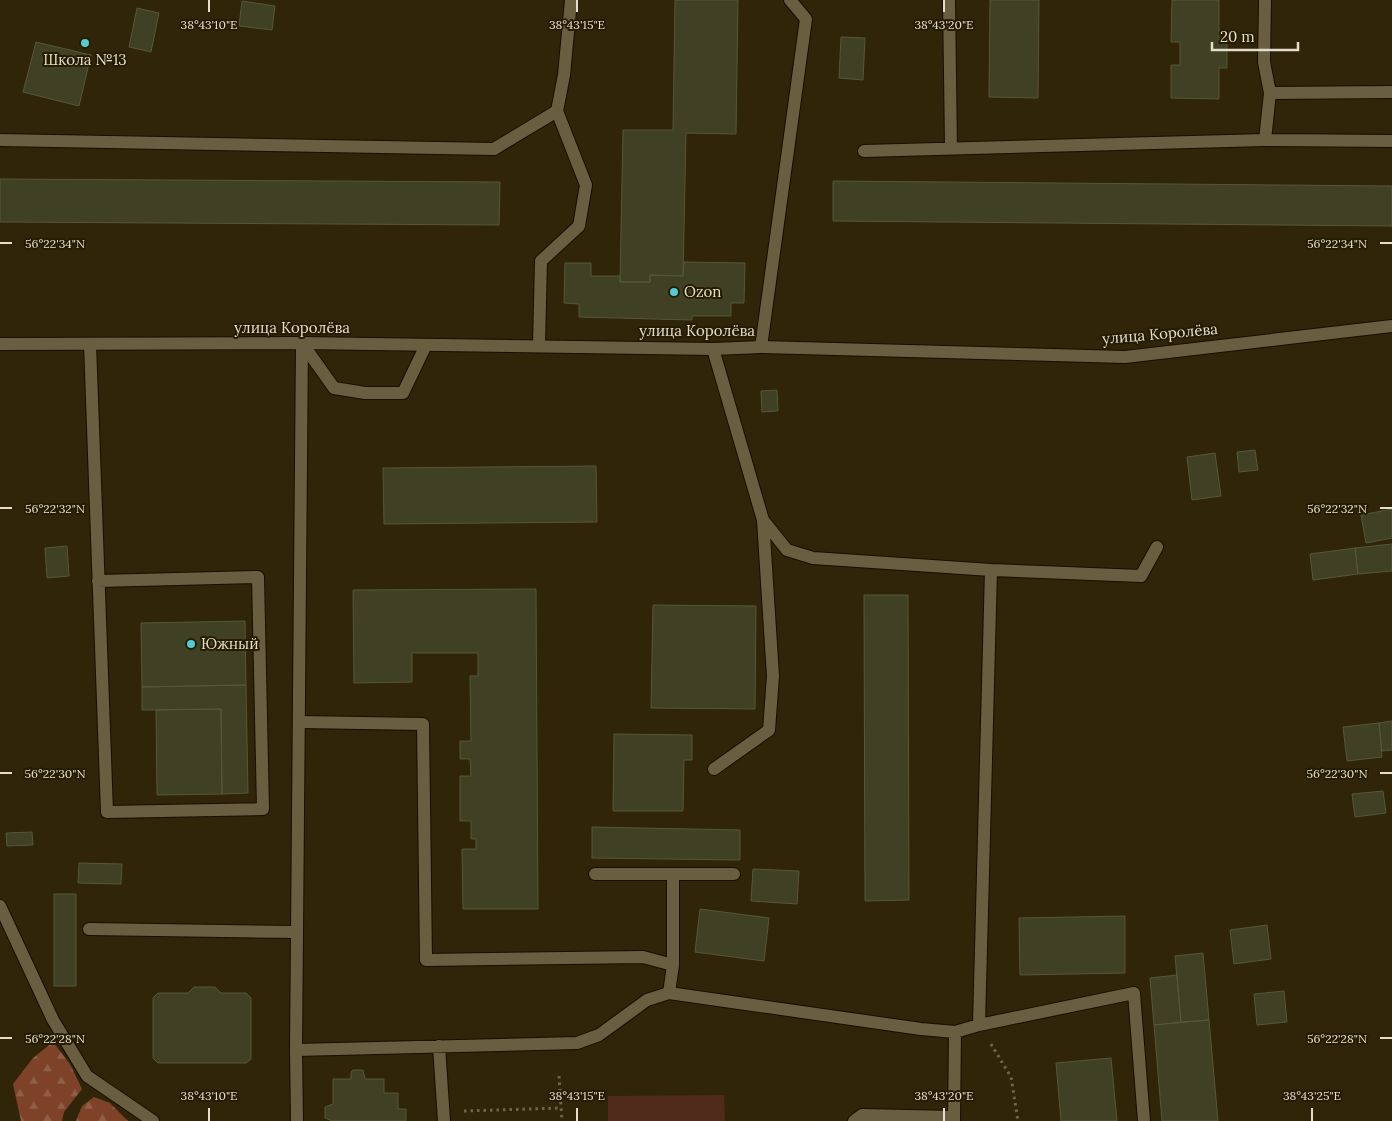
<svg xmlns="http://www.w3.org/2000/svg" width="1392" height="1121" viewBox="0 0 1392 1121" font-family="Lora,serif">
<defs>
<pattern id="forest-firs" width="22" height="20" patternUnits="userSpaceOnUse" patternTransform="scale(1.25)"><rect width="22" height="20" fill="#7e4229"/><path d="M5 1l3.5 6h-7zM16 11l3.5 6h-7z" fill="#905d47"/></pattern>
</defs>
<rect width="100%" height="100%" fill="#302509"/>
<path fill="#502a1b" d="M724,1095L725,1121H608V1096Z"/>
<path fill="url(#forest-firs)" d="M53,1042L70,1064L82,1089L64,1112L62,1121H21L13,1084L33,1058Z
M94,1097L110,1103L128,1121H76L82,1106Z"/>
<path fill="#404124" stroke="#565739" d="M675,0H738L736,134L686,133L683,276L650,275V282H620L623,130H673Z
M990,0H1039L1038,98L989,97Z
M1172,0H1219V40H1227V68H1219V99L1171,98V65H1180V42H1171Z
M242,1L275,6L272,30L239,26Z
M137,8L159,13L151,52L129,47Z
M841,37L865,38L863,80L839,78Z
M36,42L91,55L79,106L23,92Z
M0,179L500,182L499,225L0,222Z
M833,181L1392,186V226L833,221Z
M684,262L745,263L744,303H731V316H692V320L579,317V304L564,303L565,263H591V276H620V282H650V275L683,276Z
M777,390L778,411L762,412L761,391Z
M1255,450L1258,470L1239,472L1237,452Z
M1215,453L1221,496L1192,500L1187,457Z
M596,466L597,522L384,524L383,468Z
M1392,509V538L1366,543L1361,515Z
M1392,544V571L1358,574L1355,548Z
M67,546L69,576L47,578L45,548Z
M1355,548L1358,574L1313,580L1310,554Z
M536,589L538,909H463L462,849H476V839H471V821H460V776H471L470,759H460V741H471L470,676H478V653H412V682L354,683L353,590Z
M864,595H908L909,900L865,901Z
M653,605L756,606L755,709L651,708Z
M245,621L246,685L142,687L141,623Z
M246,685L248,793L222,794L221,709L142,710V687Z
M221,709L222,794L157,795L156,710Z
M1392,721V750L1382,751L1379,723Z
M1379,723L1382,757L1347,761L1343,727Z
M614,734L692,735V760H684L683,811H613Z
M1383,791L1386,813L1355,817L1352,794Z
M592,827L740,830V860L592,858Z
M32,832L33,845L7,846L6,833Z
M79,863L122,864L121,884L78,883Z
M753,869L799,871L797,904L751,901Z
M54,894H76V986H54Z
M700,909L769,918L764,961L695,952Z
M1125,916V973L1020,975L1019,918Z
M1267,925L1271,959L1234,964L1230,930Z
M1203,953L1209,1020L1181,1022L1175,956Z
M1177,975L1181,1022L1154,1025L1150,978Z
M194,987H215L221,993H246L251,998V1059L246,1063H158L153,1058V998L158,993H188Z
M1284,991L1287,1022L1257,1025L1254,994Z
M1209,1020L1218,1121H1162L1154,1025Z
M1111,1058L1117,1121H1061L1056,1063Z
M353,1070H363L365,1079H384V1093H398V1109H406V1121H332L325,1118V1107L333,1104V1079H351V1072Z"/>
<g fill="none" stroke-linecap="round" stroke-linejoin="round">
<g stroke="#180e00" stroke-width="14">
<path id="lane" d="M949,0L951,148
M1265,0L1264,62L1270,93L1392,92
M1270,93L1265,140L1392,141
M0,140L494,149L557,111L564,75L571,0
M864,151L1265,140
M302,343L334,388L365,393H403L426,345
M90,344L107,812L263,809L258,577L98,581
M539,345L541,261L579,226L586,185L557,111
M761,347L806,19L790,0
M713,349L763,520L787,550L813,558L991,570L1141,576L1157,547
M300,722L423,724L426,960L643,957L673,965L669,993
M714,769L769,730L773,676L763,520
M595,874H734
M673,874V965
M89,929L297,932
M979,1025L1134,993L1144,1121
M439,1046L444,1121
M296,1050L577,1043L599,1035L647,1000L669,993L921,1029L955,1032L979,1025L991,570
M854,1121L862,1115L954,1117
M954,1121L955,1032"/>
</g>
<g stroke="#180e00" stroke-width="14">
<path id="street" d="M0,344L302,343L713,349L761,347L1125,357L1392,326
M0,906L53,1020L87,1076L153,1121
M297,1121L296,1050L302,343"/>
</g>
<path stroke="#6f654d" stroke-width="3" stroke-dasharray="2.5 4" stroke-linecap="butt" d="M991,1044L1011,1077L1018,1121
M559,1076L562,1121
M464,1111L561,1108"/>
<use href="#lane" stroke="#6a5e41" stroke-width="12"/>
<use href="#street" stroke="#6a5e41" stroke-width="12"/>
</g>
<path fill="none" stroke="#e4ddcd" stroke-width="2" d="M209,0V12M577,0V12M944,0V12M0,243H12M1380,243H1392M0,508H12M1380,508H1392M0,773H12M1380,773H1392M0,1038H12M1380,1038H1392M209,1108V1121M577,1108V1121M944,1108V1121M1312,1108V1121"/>
<g fill="#51ccd4" stroke="#261c01" stroke-width="2">
<circle cx="85" cy="43" r="5"/>
<circle cx="674" cy="292" r="5"/>
<circle cx="191" cy="644" r="5"/>
</g>
<g text-anchor="middle" stroke-width="4" stroke-linejoin="round" paint-order="stroke">
<g font-size="15" fill="#e4ddcd" stroke="#261c01" text-anchor="start">
<text x="85" y="65" text-anchor="middle">Школа №13</text>
<text x="684" y="297">Ozon</text>
<text x="201" y="649">Южный</text>
</g>
<g font-size="15" fill="#e4ddcd" stroke="#261c01">
<text x="292" y="333">улица Королёва</text>
<text x="697" y="336">улица Королёва</text>
<text transform="translate(1160 334) rotate(-5)" y="5">улица Королёва</text>
</g>
</g>
<g font-size="12" text-anchor="middle" fill="#e4ddcd" stroke="#261c01" stroke-width="4" stroke-linejoin="round" paint-order="stroke">
<text x="209" y="29">38°43'10"E</text>
<text x="577" y="29">38°43'15"E</text>
<text x="944" y="29">38°43'20"E</text>
<text x="55" y="248">56°22'34"N</text>
<text x="1337" y="248">56°22'34"N</text>
<text x="55" y="513">56°22'32"N</text>
<text x="1337" y="513">56°22'32"N</text>
<text x="55" y="778">56°22'30"N</text>
<text x="1337" y="778">56°22'30"N</text>
<text x="55" y="1043">56°22'28"N</text>
<text x="1337" y="1043">56°22'28"N</text>
<text x="209" y="1100">38°43'10"E</text>
<text x="577" y="1100">38°43'15"E</text>
<text x="944" y="1100">38°43'20"E</text>
<text x="1312" y="1100">38°43'25"E</text>
</g>
<path d="M1212 42v8h86v-8" fill="none" stroke="#e4ddcd" stroke-width="2.5"/>
<text x="1220" y="42" font-size="15" fill="#e4ddcd" stroke="#261c01" stroke-width="4" paint-order="stroke">20 m</text>
</svg>
